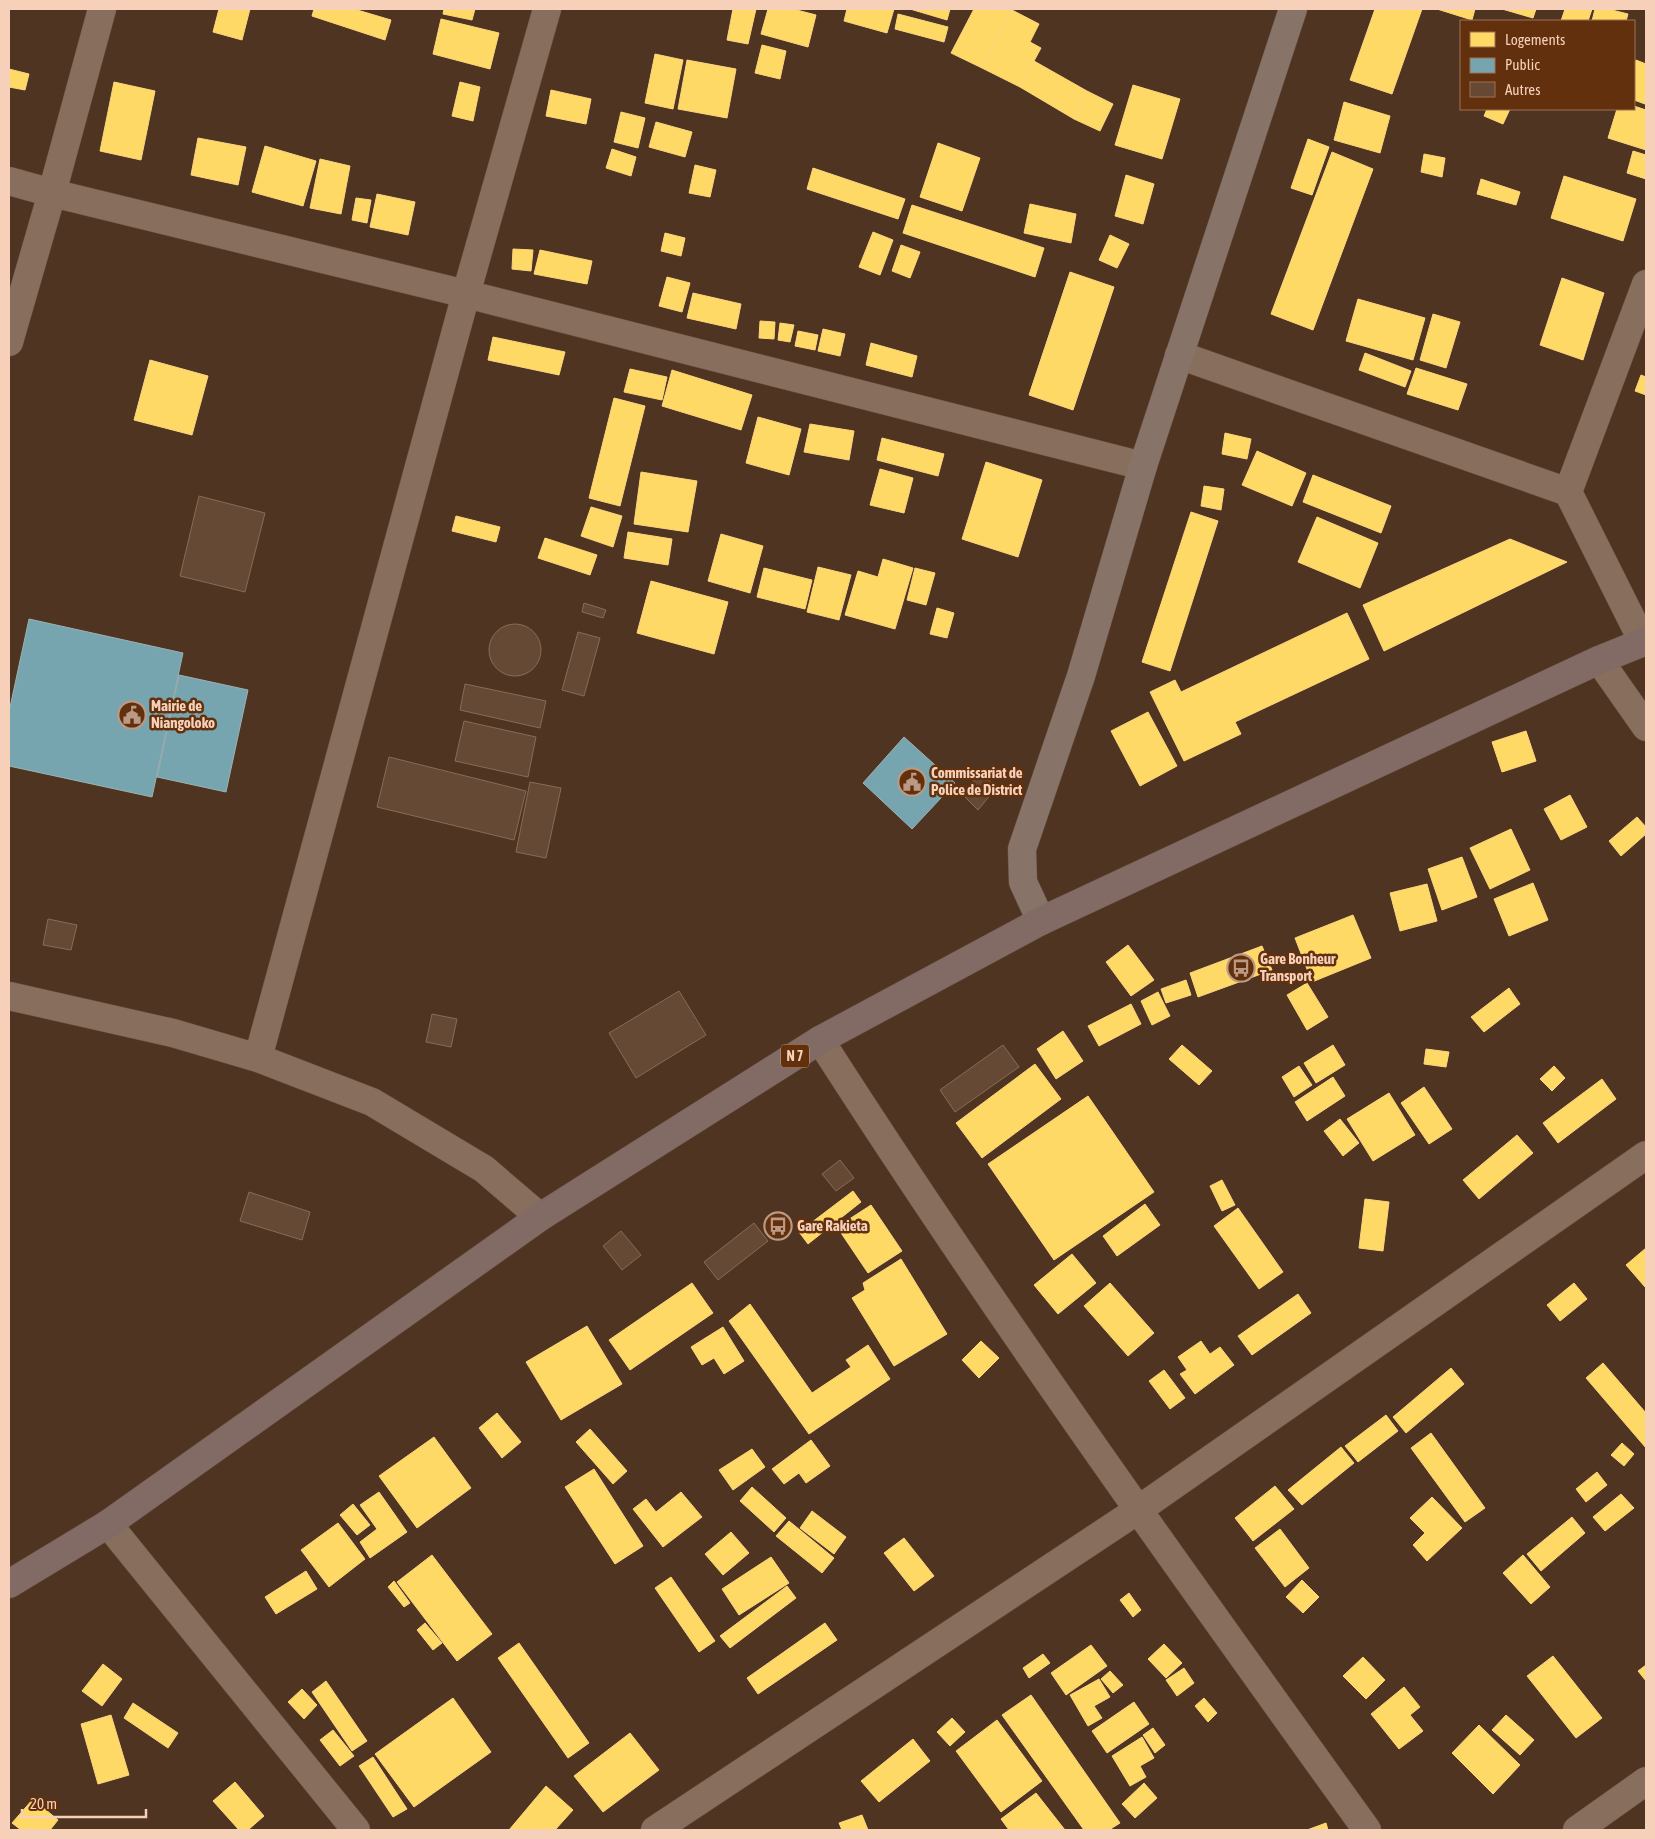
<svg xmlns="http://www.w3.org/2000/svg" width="1655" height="1839" viewBox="0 0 1655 1839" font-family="'Asap Condensed',sans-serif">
<rect width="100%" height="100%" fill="#4e3421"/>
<path fill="#ffd966" stroke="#fdd67f" d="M219,9H250L242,40L213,32Z
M314,9H354L391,20L385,40L312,16Z
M444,9H475L472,20L443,14Z
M733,9H756L748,44L727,40Z
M768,9H793L816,15L808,47L761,34Z
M847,9H894L887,33L844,21Z
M910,9H950L947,20Z
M974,9L1012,10L982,68L951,53Z
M1375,9H1422L1392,94L1350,80Z
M1437,9H1475L1472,20Z
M1502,9H1536L1533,18Z
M1565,9H1592L1588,21H1561Z
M1595,9H1608L1628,14L1626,21H1592Z
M1012,10L1039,24L1030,42L1041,48L1020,87L982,68Z
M898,14L948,27L944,42L895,29Z
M441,19L499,33L490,69L433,54Z
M762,45L786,51L780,79L755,73Z
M655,54L683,60L673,109L645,103Z
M687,60L736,69L727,118L678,109Z
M1636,60L1646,64L1645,104L1634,100V67Z
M1034,61L1087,91L1074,119L1020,87Z
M9,69L29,74L25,90L9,87Z
M114,82L155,91L141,160L100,151Z
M460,82L480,87L473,121L452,116Z
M1133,85L1180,99L1162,159L1115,145Z
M551,90L591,99L586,124L546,116Z
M1087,91L1113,104L1100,131L1074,119Z
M1344,102L1390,116L1380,153L1334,140Z
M1634,106L1646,110V150L1608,138L1617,109H1634Z
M1487,109H1510L1503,124L1484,116Z
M621,112L645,118L638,148L614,142Z
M656,122L692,132L685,157L649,147Z
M198,138L246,147L238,185L191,175Z
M1308,139L1329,147L1312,195L1291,188Z
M938,143L980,158L962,211L920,197Z
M265,146L316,161L303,206L252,192Z
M612,149L636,157L631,176L606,168Z
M1633,151L1646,155V179L1627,173Z
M1332,152L1373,169L1313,330L1271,314Z
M1424,154L1445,158L1442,177L1421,172Z
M320,159L350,166L341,214L310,208Z
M695,165L716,170L710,197L689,193Z
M813,168L905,199L898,219L807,189Z
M1126,175L1154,184L1143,224L1115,216Z
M1564,176L1636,199L1623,241L1551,218Z
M1481,179L1520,192L1516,205L1477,194Z
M377,194L415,202L408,235L370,227Z
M356,198L371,200L367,223L352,220Z
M1030,204L1076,214L1071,243L1024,233Z
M912,205L1044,248L1035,277L903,233Z
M873,232L893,240L880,275L859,267Z
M665,233L685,238L681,256L661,251Z
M1110,235L1129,244L1117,268L1099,260Z
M901,245L920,252L910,278L892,271Z
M513,249L533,250L531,271L512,269Z
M540,250L592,261L587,284L534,274Z
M1070,272L1114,287L1073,410L1029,395Z
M667,277L690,283L682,312L659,306Z
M1562,278L1604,293L1583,360L1540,345Z
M693,293L741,304L736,329L687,318Z
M1358,299L1425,318L1413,360L1346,341Z
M1433,314L1460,322L1446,368L1420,360Z
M760,321L775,322L774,339L759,338Z
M780,323L794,325L790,342L778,340Z
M823,329L845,334L840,356L818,351Z
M798,331L818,335L815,350L795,346Z
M493,337L565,352L559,375L488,360Z
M871,343L917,356L912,377L866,365Z
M1365,353L1411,371L1405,387L1359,370Z
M150,360L208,376L192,435L134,420Z
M1416,368L1467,384L1458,410L1407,394Z
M630,369L667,377L662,400L624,392Z
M672,370L752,395L741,430L662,406Z
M1641,375L1646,377V395L1635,391Z
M614,398L645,406L620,506L589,498Z
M758,417L801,429L789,475L746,463Z
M810,424L854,431L849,460L804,452Z
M1225,433L1251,439L1247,459L1222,454Z
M882,438L944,454L938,476L877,460Z
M1257,451L1306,473L1292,506L1242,485Z
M986,462L1042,480L1018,557L962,539Z
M880,469L913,478L904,513L870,505Z
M641,472L697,481L688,532L634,524Z
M1313,475L1391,506L1381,533L1303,502Z
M1204,486L1224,489L1221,510L1201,506Z
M591,507L622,516L613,547L581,536Z
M1191,512L1218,521L1170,671L1142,662Z
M456,516L500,527L496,542L452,531Z
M1317,517L1378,543L1360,588L1298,562Z
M628,532L672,539L668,565L624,558Z
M721,534L763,546L750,593L708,581Z
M545,538L597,555L590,575L538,558Z
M1510,539L1567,562L1384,651L1363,605Z
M883,559L913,568L895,629L845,615L858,571L878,577Z
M818,567L851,575L839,620L807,612Z
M764,568L812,580L805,609L757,597Z
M915,568L935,573L926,605L907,600Z
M651,581L728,602L714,654L637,633Z
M937,608L954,613L947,638L930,634Z
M1347,613L1369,659L1235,722L1241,734L1184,761L1150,692L1175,680L1181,692Z
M1148,712L1177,766L1140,786L1111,731Z
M1526,731L1536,761L1502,772L1492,742Z
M1570,795L1587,827L1561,840L1544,809Z
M1637,817L1646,827V834L1621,856L1609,841Z
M1511,829L1530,870L1490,889L1470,848Z
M1462,857L1477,897L1442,910L1428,869Z
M1533,883L1548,920L1509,936L1494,899Z
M1427,884L1437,921L1400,931L1390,893Z
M1353,915L1371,958L1312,982L1295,938Z
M1128,945L1154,980L1131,996L1106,962Z
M1262,946L1272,970L1198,997L1190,973Z
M1186,980L1191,995L1166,1003L1161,989Z
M1307,983L1328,1017L1307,1030L1287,995Z
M1509,988L1520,1004L1484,1032L1471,1017Z
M1158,992L1170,1016L1152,1025L1141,1001Z
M1131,1004L1141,1024L1099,1046L1088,1026Z
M1063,1031L1083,1061L1056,1079L1037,1049Z
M1182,1045L1212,1071L1199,1085L1169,1059Z
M1333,1045L1345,1065L1316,1083L1304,1063Z
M1426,1049L1449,1052L1446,1067L1424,1064Z
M1035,1064L1061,1099L982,1158L956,1123Z
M1299,1066L1312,1085L1294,1097L1282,1077Z
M1554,1066L1565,1078L1552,1091L1540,1079Z
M1333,1077L1345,1096L1307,1121L1295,1102Z
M1602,1079L1616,1099L1558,1143L1543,1123Z
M1424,1087L1452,1129L1429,1144L1401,1103Z
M1389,1093L1415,1135L1373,1161L1347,1119Z
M1088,1096L1154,1192L1054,1260L988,1164Z
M1340,1119L1359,1143L1343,1156L1324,1131Z
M1517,1135L1533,1153L1479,1199L1463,1180Z
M1222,1180L1235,1205L1222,1211L1210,1186Z
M853,1191L861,1202L808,1244L799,1232Z
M1365,1199L1389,1202L1383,1251L1359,1248Z
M1145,1204L1160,1225L1117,1256L1103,1236Z
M871,1205L902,1251L868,1273L837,1227Z
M1238,1208L1283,1272L1259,1289L1214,1226Z
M1646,1248V1286L1645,1287L1626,1265Z
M1072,1254L1096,1283L1058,1314L1034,1285Z
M901,1259L947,1334L894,1366L852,1298L865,1290L863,1283Z
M692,1283L713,1313L630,1370L609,1340Z
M1110,1283L1154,1333L1128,1356L1084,1306Z
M1574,1283L1587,1299L1560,1321L1547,1305Z
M1298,1294L1311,1313L1252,1355L1238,1336Z
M750,1304L812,1393L851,1367L846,1360L868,1345L890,1379L809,1434L729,1321Z
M587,1326L622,1384L561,1420L526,1362Z
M723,1327L744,1361L724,1374L714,1358L702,1365L691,1347Z
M981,1341L999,1358L979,1378L962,1360Z
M1201,1341L1210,1354L1220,1347L1234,1365L1195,1394L1180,1374L1187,1370L1178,1357Z
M1603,1363L1646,1413V1448L1586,1378Z
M1451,1368L1464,1384L1406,1433L1393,1417Z
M1164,1370L1185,1398L1170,1409L1149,1381Z
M497,1413L521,1442L502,1458L479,1428Z
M1386,1415L1398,1431L1358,1462L1345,1446Z
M590,1429L627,1471L613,1484L576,1442Z
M1431,1433L1485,1508L1465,1522L1411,1448Z
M434,1437L471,1488L417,1528L379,1476Z
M811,1440L830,1466L806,1483L799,1473L784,1484L772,1469Z
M1622,1443L1634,1454L1624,1466L1611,1455Z
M1341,1447L1354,1463L1302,1505L1288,1490Z
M752,1449L765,1467L733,1490L719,1470Z
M594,1469L643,1546L615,1564L565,1487Z
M1597,1472L1607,1485L1586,1502L1576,1489Z
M1275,1486L1294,1509L1253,1541L1235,1518Z
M752,1487L786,1518L774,1532L740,1501Z
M379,1492L407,1532L370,1558L360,1542L377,1529L360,1505Z
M681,1492L702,1517L663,1547L633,1509L646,1499L656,1512Z
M1621,1494L1634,1508L1605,1531L1593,1517Z
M1432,1497L1462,1528L1427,1561L1413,1545L1425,1533L1410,1518Z
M353,1504L370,1525L357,1535L340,1515Z
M812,1511L846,1537L834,1554L800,1528Z
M1572,1517L1585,1533L1541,1571L1527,1554Z
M789,1521L834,1558L822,1573L776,1536Z
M338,1523L365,1559L329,1587L301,1550Z
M1280,1529L1309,1568L1285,1587L1255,1548Z
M731,1532L749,1553L723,1575L705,1554Z
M904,1538L934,1576L914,1591L884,1553Z
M432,1555L492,1634L457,1661L397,1582Z
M1523,1555L1550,1587L1531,1604L1503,1573Z
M771,1557L789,1583L739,1615L722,1589Z
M306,1571L317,1589L276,1614L265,1597Z
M671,1577L715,1641L699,1652L655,1588Z
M1302,1580L1319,1597L1303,1613L1286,1597Z
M394,1581L410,1603L404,1607L388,1587Z
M787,1586L796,1598L730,1648L720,1636Z
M1129,1593L1141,1610L1133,1617L1120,1600Z
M425,1623L442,1643L433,1650L417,1630Z
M825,1623L837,1640L758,1694L747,1678Z
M519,1643L589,1743L568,1758L498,1658Z
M1164,1644L1182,1663L1166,1678L1148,1659Z
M1091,1645L1107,1666L1066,1695L1051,1673Z
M1043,1654L1050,1663L1029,1678L1023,1668Z
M1553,1656L1602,1718L1576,1738L1527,1676Z
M1363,1657L1385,1680L1366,1699L1343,1676Z
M103,1664L122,1679L102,1706L82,1691Z
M1646,1665V1681L1638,1671Z
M1184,1668L1194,1683L1177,1696L1166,1680Z
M1110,1671L1123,1685L1113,1693L1101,1679Z
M1099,1679L1110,1697L1094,1706L1102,1718L1088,1726L1070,1695Z
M326,1681L367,1741L352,1751L312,1692Z
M1404,1687L1420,1707L1410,1715L1423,1731L1399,1749L1371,1714Z
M302,1689L317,1705L304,1719L288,1702Z
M1031,1695L1120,1823L1109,1830H1084L1002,1715Z
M453,1698L491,1752L414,1807L375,1754Z
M1204,1698L1217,1713L1208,1722L1195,1706Z
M1134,1702L1149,1724L1107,1753L1092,1731Z
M133,1703L178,1733L168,1748L124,1718Z
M111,1715L129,1775L98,1784L81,1724Z
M1506,1715L1534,1740L1520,1755L1492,1730Z
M952,1718L965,1732L950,1746L937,1732Z
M997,1720L1042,1781L1001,1812L956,1751Z
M1479,1725L1520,1765L1493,1794L1452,1753Z
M1153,1728L1165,1745L1155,1753L1143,1735Z
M333,1730L354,1756L340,1766L320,1740Z
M630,1733L659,1770L603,1812L574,1776Z
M1142,1737L1154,1758L1140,1766L1146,1777L1130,1786L1112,1756Z
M913,1739L930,1761L879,1802L861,1781Z
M373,1757L407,1809L393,1817L359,1766Z
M235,1782L264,1816L248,1830H239L213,1801Z
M1144,1783L1157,1798L1135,1818L1122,1804Z
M546,1786L573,1810L555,1830H509Z
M1036,1793L1065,1830H1009L1001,1819Z
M33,1799L58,1820L50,1830H21L12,1823Z
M862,1815L868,1830H842L839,1823Z
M1326,1823L1328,1830H1307Z"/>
<path fill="#76a5af" stroke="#9db2b2" d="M29,619L183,653L152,797L9,766V712Z
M179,675L248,690L226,792L157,777Z
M904,737L955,783L912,829L863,783Z"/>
<path fill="#654934" stroke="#866c5b" d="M199,496L265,513L245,592L180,576Z
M584,603L606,610L603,618L582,612Z
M489 650a26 26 0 1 1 52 0a26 26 0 1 1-52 0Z
M578,632L600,638L584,696L562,690Z
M465,684L546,701L540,728L460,710Z
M464,721L536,737L528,777L455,761Z
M389,757L526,791L514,840L377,807Z
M982,773L996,788L978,810L961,793Z
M530,782L561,788L546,858L516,852Z
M48,919L77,925L71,950L43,945Z
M679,991L706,1035L636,1078L609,1033Z
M432,1014L457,1019L451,1047L426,1042Z
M1003,1045L1019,1067L955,1112L940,1090Z
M840,1160L854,1178L836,1191L822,1174Z
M249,1192L310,1212L302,1240L240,1221Z
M754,1223L768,1241L718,1280L704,1262Z
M621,1231L641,1255L622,1270L603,1246Z"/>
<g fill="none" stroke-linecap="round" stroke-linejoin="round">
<g stroke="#685042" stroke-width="29">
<path id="minor" d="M9,181L52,193L466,294L1143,466
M9,342L52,193L102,9
M1179,355L1568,492
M1643,642L1568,492L1646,284
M1599,660L1646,727
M9,996L173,1033L258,1058L372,1102L484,1169L540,1217
M820,1040C993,1310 1180,1570 1367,1830
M258,1058L466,294L547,9
M108,1524L356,1830
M655,1830L1138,1510L1646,1155
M1577,1830L1646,1781"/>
</g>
<g stroke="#685042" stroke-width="29">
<path id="major" d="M1041,921L1023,882L1022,849L1081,676L1143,466L1293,9"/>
</g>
<g stroke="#685042" stroke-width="29">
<path id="highway" d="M9,1584L108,1524L540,1217L820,1040L1041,921L1599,660L1646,641"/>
</g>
<use href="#minor" stroke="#876e5d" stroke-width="28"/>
<use href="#major" stroke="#887369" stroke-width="28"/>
<use href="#highway" stroke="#816b64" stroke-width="28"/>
</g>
<defs>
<g id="civic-ring" transform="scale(1.4375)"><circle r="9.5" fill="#62300d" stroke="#bc9984" stroke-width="1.5"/><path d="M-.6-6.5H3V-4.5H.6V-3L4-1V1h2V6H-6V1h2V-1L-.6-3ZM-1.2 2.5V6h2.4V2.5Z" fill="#bc9984"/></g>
<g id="bus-ring" transform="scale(1.4375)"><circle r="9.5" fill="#62300d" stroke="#bc9984" stroke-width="1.5"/><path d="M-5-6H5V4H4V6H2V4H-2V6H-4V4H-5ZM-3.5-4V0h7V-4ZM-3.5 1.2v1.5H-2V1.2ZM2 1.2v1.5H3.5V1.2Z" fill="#bc9984"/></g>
</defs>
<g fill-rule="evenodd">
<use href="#civic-ring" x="132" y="715"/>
<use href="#civic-ring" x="912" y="782"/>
<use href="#bus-ring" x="1241" y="968"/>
<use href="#bus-ring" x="778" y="1226"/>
</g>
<g text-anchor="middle" stroke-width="5" stroke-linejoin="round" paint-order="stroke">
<rect fill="#62300d" stroke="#caa086" stroke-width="1" x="781" y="1044.5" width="28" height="23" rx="4"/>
<g font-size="14" font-weight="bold" fill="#f7d0ba">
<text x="795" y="1061">N 7</text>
</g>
<g font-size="15" font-weight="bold" fill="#f7d0ba" stroke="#62300d" text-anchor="start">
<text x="151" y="711">Mairie de<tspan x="151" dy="17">Niangoloko</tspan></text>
<text x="931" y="778">Commissariat de<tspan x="931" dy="17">Police de District</tspan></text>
<text x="1260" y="964">Gare Bonheur<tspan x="1260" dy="17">Transport</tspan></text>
<text x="797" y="1231">Gare Rakieta</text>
</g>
</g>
<rect width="1655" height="1839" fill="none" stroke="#f7d0ba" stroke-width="20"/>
<rect x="1460" y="20" width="175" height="90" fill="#62300d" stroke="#9e7052"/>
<rect x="1470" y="32" width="25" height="15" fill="#ffd966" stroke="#9e7052"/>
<text x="1505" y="45" font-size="15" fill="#f7d0ba">Logements</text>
<rect x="1470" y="58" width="25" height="15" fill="#76a5af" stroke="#9e7052"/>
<text x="1505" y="70" font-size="15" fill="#f7d0ba">Public</text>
<rect x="1470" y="82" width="25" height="15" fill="#654934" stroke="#9e7052"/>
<text x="1505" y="95" font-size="15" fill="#f7d0ba">Autres</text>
<path d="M22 1809v8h124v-8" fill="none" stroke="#f7d0ba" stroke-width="2.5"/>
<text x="30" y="1809" font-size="15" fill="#f7d0ba" stroke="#62300d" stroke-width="4" paint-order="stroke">20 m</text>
</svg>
